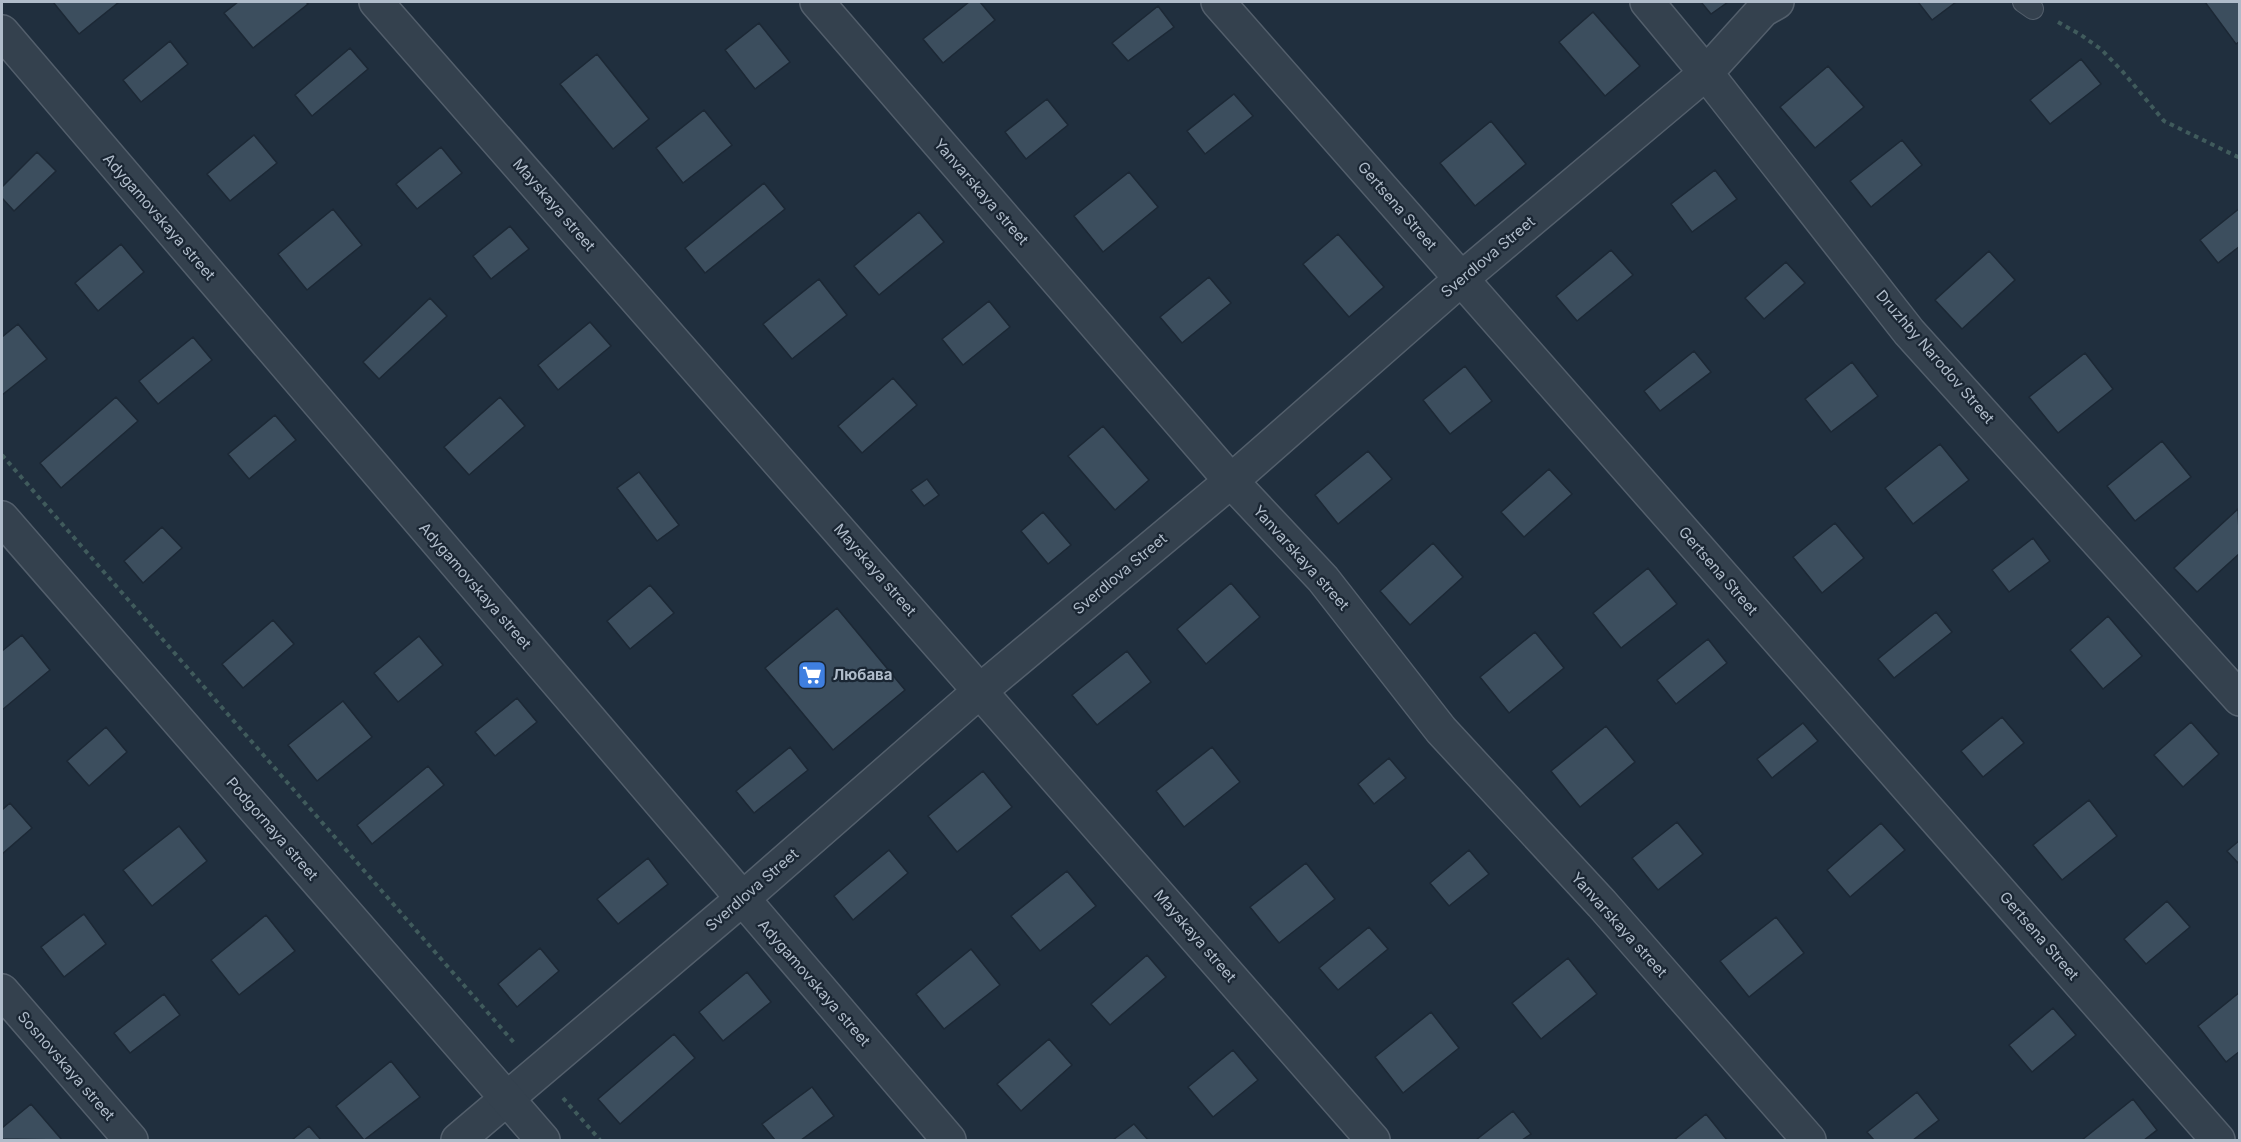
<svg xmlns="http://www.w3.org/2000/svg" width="2241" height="1142" viewBox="0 0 2241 1142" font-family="Inter,sans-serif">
<rect width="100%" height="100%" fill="#202f3e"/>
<path fill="#3c4e5e" stroke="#1c2835" stroke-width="1.5" d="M53,2H119L79,34Z
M238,2H306L308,4L253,48L224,13Z
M969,2H980L995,20L943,63L923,39Z
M1701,2H1728L1711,14Z
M1918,2H1956L1932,20Z
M2205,2H2240V41L2236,44Z
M1158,6L1174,27L1128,61L1112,43Z
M1593,12L1640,66L1605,96L1559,42Z
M759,23L790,62L755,89L725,50Z
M170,41L188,64L141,102L123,80Z
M350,48L368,69L312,116L295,95Z
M597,54L649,119L613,149L560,84Z
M2081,59L2101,84L2050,124L2030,100Z
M1828,66L1864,107L1815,148L1780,107Z
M1234,94L1253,116L1205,154L1187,131Z
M1047,99L1068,125L1026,159L1005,132Z
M704,110L732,145L683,183L656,148Z
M1491,121L1526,164L1475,206L1440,163Z
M254,135L277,163L230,201L207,174Z
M1902,140L1922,165L1871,207L1850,181Z
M441,147L462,173L417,209L396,184Z
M37,152L56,171L14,211L2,198V187Z
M1715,170L1737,199L1692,232L1671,204Z
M1129,172L1158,207L1103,252L1074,216Z
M764,183L785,209L705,273L685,248Z
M2240,208V246L2218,263L2200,240Z
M333,209L362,245L307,290L278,254Z
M919,212L944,242L879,295L854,266Z
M510,226L529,249L491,279L473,256Z
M1338,234L1384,287L1349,317L1303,264Z
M121,244L144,272L98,311L75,283Z
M1611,250L1633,275L1577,321L1556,296Z
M1989,251L2015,280L1962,329L1935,300Z
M1786,262L1805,283L1764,319L1745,298Z
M1209,277L1231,303L1182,343L1160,317Z
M819,279L847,315L792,359L763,324Z
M430,298L447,316L379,379L363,362Z
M989,301L1010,327L963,365L942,339Z
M590,322L611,346L558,390L538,365Z
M18,324L47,359L2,395V337Z
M193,337L212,360L158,404L139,381Z
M1694,351L1711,372L1660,411L1644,391Z
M2085,353L2113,389L2058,433L2029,397Z
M1852,362L1878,396L1831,432L1805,399Z
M1465,366L1492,401L1450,434L1423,400Z
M893,378L917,405L862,453L838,426Z
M116,397L138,421L61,488L40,463Z
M500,397L525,426L469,475L444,447Z
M275,415L296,440L249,479L228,454Z
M1103,426L1149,480L1115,510L1068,456Z
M2162,441L2191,477L2135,521L2107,486Z
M1940,444L1969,480L1913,524L1885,488Z
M1368,451L1392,479L1338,524L1315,495Z
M1549,469L1572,494L1524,537L1501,512Z
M639,472L679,525L657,541L617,488Z
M927,479L939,495L924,506L911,490Z
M2238,509L2240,553L2197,592L2174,568Z
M1043,512L1071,545L1048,564L1021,531Z
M1835,523L1864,558L1822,593L1793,557Z
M162,527L182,548L143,583L124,561Z
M2033,538L2050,561L2009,592L1992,570Z
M1433,543L1463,577L1410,625L1380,591Z
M1648,568L1677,604L1621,648L1593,613Z
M1231,583L1260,617L1206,664L1177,629Z
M650,585L674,613L630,649L607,621Z
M837,608L905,690L833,750L765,668Z
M1936,612L1952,632L1894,678L1878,659Z
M2108,616L2142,656L2103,689L2070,650Z
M273,620L294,644L243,688L222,664Z
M1535,632L1564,668L1509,713L1480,677Z
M22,635L50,670L2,710V651Z
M419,636L443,665L398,702L374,673Z
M1708,639L1727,663L1676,704L1657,680Z
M1127,651L1151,682L1097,725L1072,695Z
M517,698L537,722L495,756L475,732Z
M343,701L372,737L317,781L288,745Z
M2002,717L2024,743L1983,777L1961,751Z
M2191,722L2219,754L2183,787L2154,755Z
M1803,723L1818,741L1772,778L1757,759Z
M1606,726L1635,762L1580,807L1551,771Z
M106,727L127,752L89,786L67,761Z
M790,747L808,770L754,813L736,791Z
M1212,747L1240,782L1184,827L1156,791Z
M1389,758L1406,778L1374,804L1358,784Z
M428,766L444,785L372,844L357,825Z
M983,771L1012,807L957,852L928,816Z
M2089,800L2117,836L2062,880L2033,845Z
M10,803L32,828L2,854V810Z
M1677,822L1703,854L1658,890L1632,858Z
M1881,823L1905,850L1850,897L1827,870Z
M179,826L207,861L152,906L123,870Z
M2240,840V865L2227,851Z
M889,850L908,873L853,920L834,896Z
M1469,850L1489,874L1449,906L1430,883Z
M648,858L668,884L618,924L597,899Z
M1306,863L1335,899L1279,943L1250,907Z
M1067,871L1096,906L1040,951L1011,916Z
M2167,901L2190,927L2146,964L2124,939Z
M84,914L106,944L64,977L41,947Z
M266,915L295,951L239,995L211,960Z
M1776,917L1804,953L1749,997L1720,961Z
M1369,927L1388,949L1338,990L1319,968Z
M540,948L559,971L517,1007L498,984Z
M971,949L1000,985L944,1029L916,994Z
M1147,955L1166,977L1110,1025L1091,1004Z
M1568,958L1597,994L1541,1039L1512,1003Z
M747,972L771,1002L723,1041L699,1012Z
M2240,992V1051L2226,1062L2198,1026Z
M164,994L180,1015L130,1053L114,1033Z
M2053,1008L2076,1035L2032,1072L2009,1045Z
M1431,1012L1459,1048L1403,1093L1375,1057Z
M674,1034L695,1058L620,1124L598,1099Z
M1049,1039L1072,1065L1021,1111L997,1084Z
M1233,1050L1258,1080L1213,1117L1188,1087Z
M391,1061L420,1097L364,1140L336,1106Z
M812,1087L834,1116L801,1140H775L762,1124Z
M1917,1092L1939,1120L1913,1140H1874L1867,1132Z
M2133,1099L2157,1130L2144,1140H2082Z
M31,1104L62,1140L2,1139V1128Z
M1513,1111L1531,1134L1522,1140H1476Z
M1706,1114L1727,1140H1674Z
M1134,1124L1148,1140H1113Z
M309,1126L321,1140H292Z"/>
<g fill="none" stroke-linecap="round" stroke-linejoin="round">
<g stroke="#535f6c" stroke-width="22">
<path id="service" d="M2023,2L2033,9"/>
</g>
<g stroke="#535f6c" stroke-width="36">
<path id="minor" d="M376,2L1373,1140
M817,2L1231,481L1323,579L1441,730L1602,904L1809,1140
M1218,2L2218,1140
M1647,2L1706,73L1909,332L2240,699
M2,32L949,1140
M2,991L131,1140
M458,1140L742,899L981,690L1231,481L1461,279L1706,73L1763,10L1777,2"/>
</g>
<g stroke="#535f6c" stroke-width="36">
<path id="tertiary" d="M2,518L543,1140"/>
</g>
<path stroke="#405b5c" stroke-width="4" stroke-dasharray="4.5 4.5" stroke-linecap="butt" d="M2058,22L2081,35L2102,50L2123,72L2164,121L2240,158
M2,455L516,1045
M563,1098L600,1140"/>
<use href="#service" stroke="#34414e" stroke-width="20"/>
<use href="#minor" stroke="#34414e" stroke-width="33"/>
<use href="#tertiary" stroke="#34414e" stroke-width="33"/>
</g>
<defs>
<g id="supermarket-square" transform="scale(1.5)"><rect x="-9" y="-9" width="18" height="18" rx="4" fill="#3f7fe0" stroke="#1a2633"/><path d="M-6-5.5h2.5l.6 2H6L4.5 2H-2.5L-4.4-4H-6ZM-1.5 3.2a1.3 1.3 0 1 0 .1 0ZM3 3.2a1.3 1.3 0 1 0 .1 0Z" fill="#fff"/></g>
</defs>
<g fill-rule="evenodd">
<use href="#supermarket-square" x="812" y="675"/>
</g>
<g text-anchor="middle" stroke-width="4.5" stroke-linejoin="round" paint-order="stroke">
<g font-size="15" fill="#b0bcca" stroke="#1a2633">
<text transform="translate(981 192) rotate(49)" y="5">Yanvarskaya street</text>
<text transform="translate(554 205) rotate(49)" y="5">Mayskaya street</text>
<text transform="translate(1397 206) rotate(49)" y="5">Gertsena Street</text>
<text transform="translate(159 217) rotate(49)" y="5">Adygamovskaya street</text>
<text transform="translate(1488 257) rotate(-40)" y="5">Sverdlova Street</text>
<text transform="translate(1935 357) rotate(49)" y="5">Druzhby Narodov Street</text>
<text transform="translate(1301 558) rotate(48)" y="5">Yanvarskaya street</text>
<text transform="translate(875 570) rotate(49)" y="5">Mayskaya street</text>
<text transform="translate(1718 571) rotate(49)" y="5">Gertsena Street</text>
<text transform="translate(1120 574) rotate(-40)" y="5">Sverdlova Street</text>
<text transform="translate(475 586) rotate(49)" y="5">Adygamovskaya street</text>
<text transform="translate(272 829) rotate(49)" y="5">Podgornaya street</text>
<text transform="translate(752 890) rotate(-41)" y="5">Sverdlova Street</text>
<text transform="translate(1619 925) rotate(48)" y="5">Yanvarskaya street</text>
<text transform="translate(1195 936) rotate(49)" y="5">Mayskaya street</text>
<text transform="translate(2039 936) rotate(49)" y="5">Gertsena Street</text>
<text transform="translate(814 983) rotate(49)" y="5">Adygamovskaya street</text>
<text transform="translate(66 1066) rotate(49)" y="5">Sosnovskaya street</text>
</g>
<g font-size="15" font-weight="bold" fill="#b0bcca" stroke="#1a2633" text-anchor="start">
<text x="833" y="680">Любава</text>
</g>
</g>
<rect width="2241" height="1142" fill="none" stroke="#b0bcca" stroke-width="6"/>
</svg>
